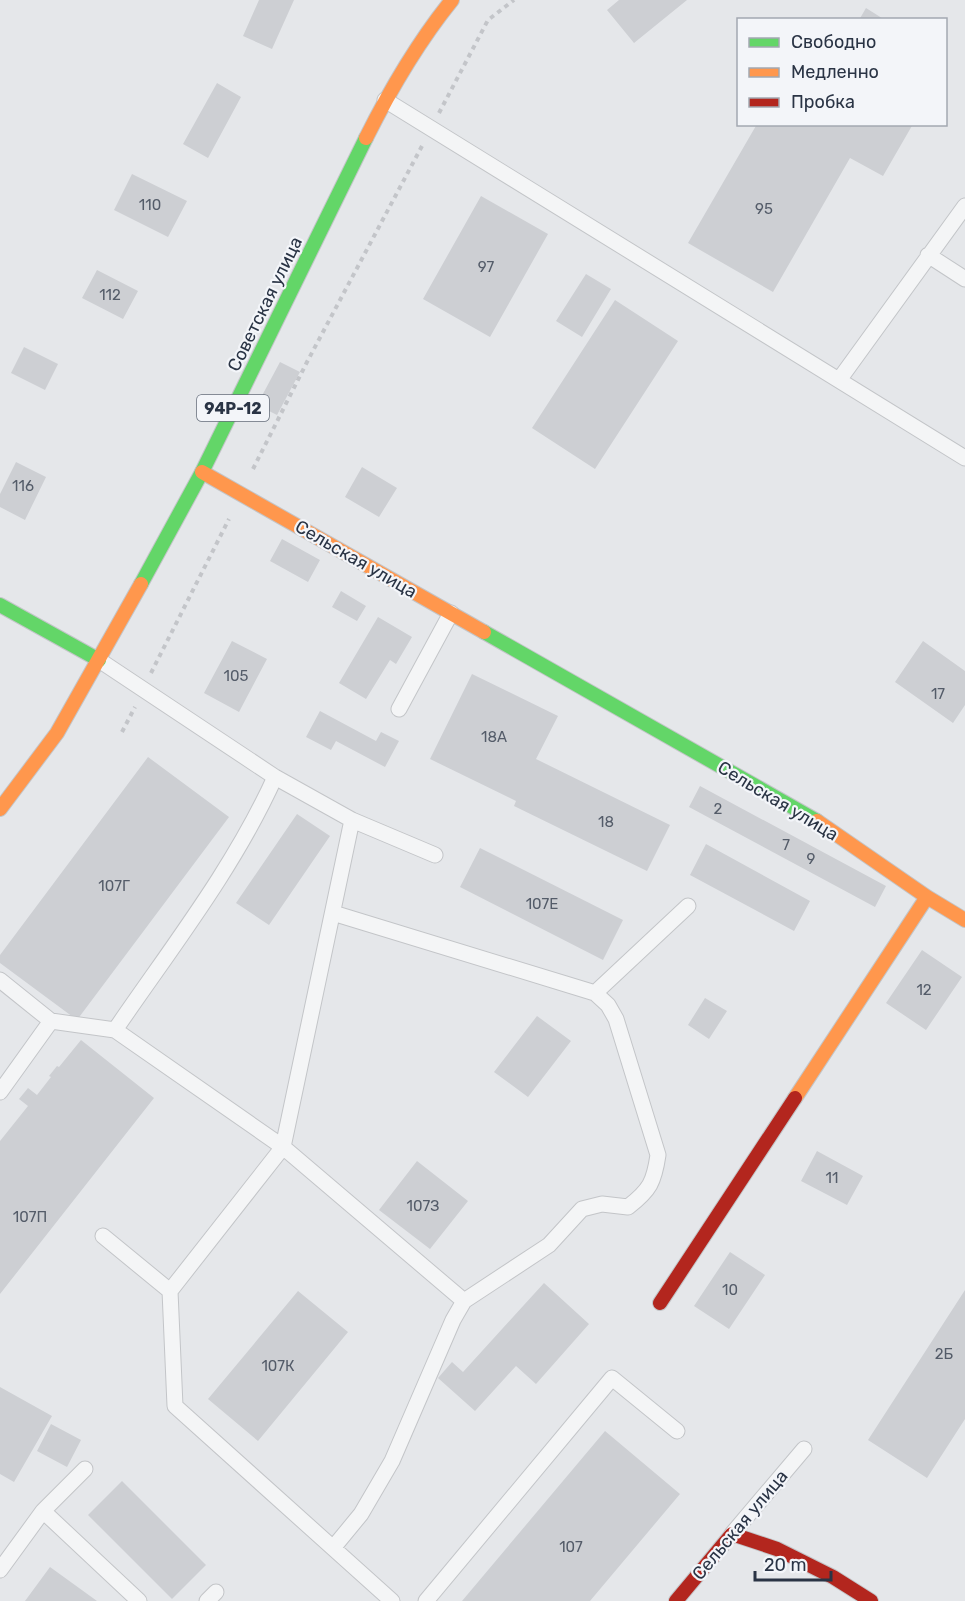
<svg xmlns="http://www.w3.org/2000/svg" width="965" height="1601" viewBox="0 0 965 1601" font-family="Rubik,sans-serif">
<rect width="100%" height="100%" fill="#e5e7ea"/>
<path fill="#cdcfd3" d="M259,0H294L272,49L243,36Z
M619,0H687L634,43L607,10Z
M866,8L885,20H859Z
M217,83L241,97L208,158L183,144Z
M757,124H913L883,176L850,158L773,292L688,243Z
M132,174L187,201L168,237L114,210Z
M481,196L548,234L490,337L423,299Z
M97,270L138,291L123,319L82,298Z
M586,274L611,289L582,337L556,321Z
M615,300L678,341L595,469L532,428Z
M24,347L58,364L45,390L11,373Z
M280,362L300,372L277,415L257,405Z
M16,462L46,477L25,520L0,507V494Z
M362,467L397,488L379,517L345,497Z
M282,539L320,560L308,582L270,561Z
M341,591L366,606L357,621L332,607Z
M378,617L412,637L396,664L390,660L366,699L339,683Z
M232,641L267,659L239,712L204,693Z
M923,641L965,671V705L953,723L895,682Z
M472,674L558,716L536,759L670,825L647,871L514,806L516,801L430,759Z
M320,711L376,741L381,732L399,741L385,767L336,741L331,750L306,737Z
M148,757L229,817L77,1020L0,963V955Z
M700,786L886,886L875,907L689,807Z
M297,814L330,836L269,925L236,903Z
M706,844L810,901L794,931L690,875Z
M480,848L623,920L603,960L460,887Z
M922,950L962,977L926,1030L886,1003Z
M705,998L727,1011L709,1039L688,1025Z
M537,1016L571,1041L528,1097L494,1072Z
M81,1040L154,1098L0,1294V1141L28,1106L19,1099L28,1088L37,1095L51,1077L49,1076L57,1066L59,1067Z
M817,1151L863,1176L847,1205L801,1181Z
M417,1161L468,1201L430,1249L379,1210Z
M730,1252L765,1275L729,1329L694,1306Z
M544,1283L589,1324L536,1384L516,1366L475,1411L438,1378L452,1362L463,1372Z
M965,1290V1419L927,1478L868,1440Z
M298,1291L348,1332L258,1441L208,1399Z
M0,1387L52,1416L14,1482L0,1474Z
M51,1424L81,1440L67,1467L37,1451Z
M605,1431L680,1494L590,1601H462Z
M122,1481L206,1565L172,1599L88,1515Z
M50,1567L97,1601H25Z"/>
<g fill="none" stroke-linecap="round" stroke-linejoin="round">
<g stroke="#c3c5c8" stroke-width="17">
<path id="lane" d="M385,100L965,458
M928,255L965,279
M839,380L965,206
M99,660L275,777L352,820L435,855
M399,709L451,613
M275,777C234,868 171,948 115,1030L283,1147L464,1301
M352,820L283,1147L170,1291L175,1406L392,1601
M0,980L51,1021
M595,993L688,906
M0,1092L51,1021L115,1030
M103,1236L170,1291
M85,1469L43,1511L139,1601
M732,1534L804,1449
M333,1548L361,1514L392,1461L453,1320L464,1301L549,1245L582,1209L602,1204L628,1207C650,1190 654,1182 658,1155L616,1019L608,1005L595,993L333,913
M0,1570L43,1511
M207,1601L216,1592
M426,1601L612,1378L677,1431"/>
</g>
<g stroke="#c3c5c8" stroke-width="16">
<path id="fast" d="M141,584L202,472L366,138
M0,605L99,660
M484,632L817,821"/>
</g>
<g stroke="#c3c5c8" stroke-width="16">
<path id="slow" d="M366,138C390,90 418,42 452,0
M202,472L484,632
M0,809L57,733L141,584
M817,821L927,897L965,920
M795,1098L927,897"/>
</g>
<g stroke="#c3c5c8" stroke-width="16">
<path id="jam" d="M660,1303L795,1098
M676,1601L732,1534L777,1549L833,1577L871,1601"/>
</g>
<path stroke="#c3c5c9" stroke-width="4" stroke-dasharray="4.5 4.5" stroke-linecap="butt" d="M439,113L488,20L514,0
M253,469L307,362L422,146
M151,673L229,519
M122,732L135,707"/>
<use href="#lane" stroke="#f4f5f6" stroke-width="15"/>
<use href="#fast" stroke="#63d668" stroke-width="14"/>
<use href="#slow" stroke="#ff974d" stroke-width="14"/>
<use href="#jam" stroke="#b3261e" stroke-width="14"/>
</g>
<g text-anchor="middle" stroke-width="4.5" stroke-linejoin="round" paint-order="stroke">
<g font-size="15" fill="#545c69">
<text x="150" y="210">110</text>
<text x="764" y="214">95</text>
<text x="486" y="272">97</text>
<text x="110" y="300">112</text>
<text x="23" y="491">116</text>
<text x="236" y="681">105</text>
<text x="938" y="699">17</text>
<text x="494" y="742">18А</text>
<text x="718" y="814">2</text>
<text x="606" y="827">18</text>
<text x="786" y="850">7</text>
<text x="811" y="864">9</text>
<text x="114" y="891">107Г</text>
<text x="542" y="909">107Е</text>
<text x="924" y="995">12</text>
<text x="832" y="1183">11</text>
<text x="423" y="1211">107З</text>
<text x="30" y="1222">107П</text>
<text x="730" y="1295">10</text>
<text x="944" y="1359">2Б</text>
<text x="278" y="1371">107К</text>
<text x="571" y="1552">107</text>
</g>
<rect fill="#f3f5f9" stroke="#666e7b" stroke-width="1.5" x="197" y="395" width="72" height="26" rx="4.5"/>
<g font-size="16" font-weight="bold" fill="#2a3445">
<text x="233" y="414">94Р-12</text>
</g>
<g font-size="18" fill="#2a3445" stroke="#f3f5f9">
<text transform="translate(265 304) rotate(-64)" y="6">Советская улица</text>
<text transform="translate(356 559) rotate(30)" y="6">Сельская улица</text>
<text transform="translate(778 801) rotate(31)" y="6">Сельская улица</text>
<text transform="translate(740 1525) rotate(-50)" y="6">Сельская улица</text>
</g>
</g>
<rect x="737" y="18" width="210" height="108" fill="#f3f5f9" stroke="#a3a8b1" stroke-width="1.5"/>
<rect x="749" y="38" width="30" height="9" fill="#63d668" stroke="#a3a8b1" stroke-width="1.5"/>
<text x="791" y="48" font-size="18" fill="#2a3445">Свободно</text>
<rect x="749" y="68" width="30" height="9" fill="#ff974d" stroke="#a3a8b1" stroke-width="1.5"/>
<text x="791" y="78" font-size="18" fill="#2a3445">Медленно</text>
<rect x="749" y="98" width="30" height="9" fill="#b3261e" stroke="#a3a8b1" stroke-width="1.5"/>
<text x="791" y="108" font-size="18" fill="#2a3445">Пробка</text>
<path d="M755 1571v9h76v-9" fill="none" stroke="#2a3445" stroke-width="3"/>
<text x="764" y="1571" font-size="18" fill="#2a3445" stroke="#f3f5f9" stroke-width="4.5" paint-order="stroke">20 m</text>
</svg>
